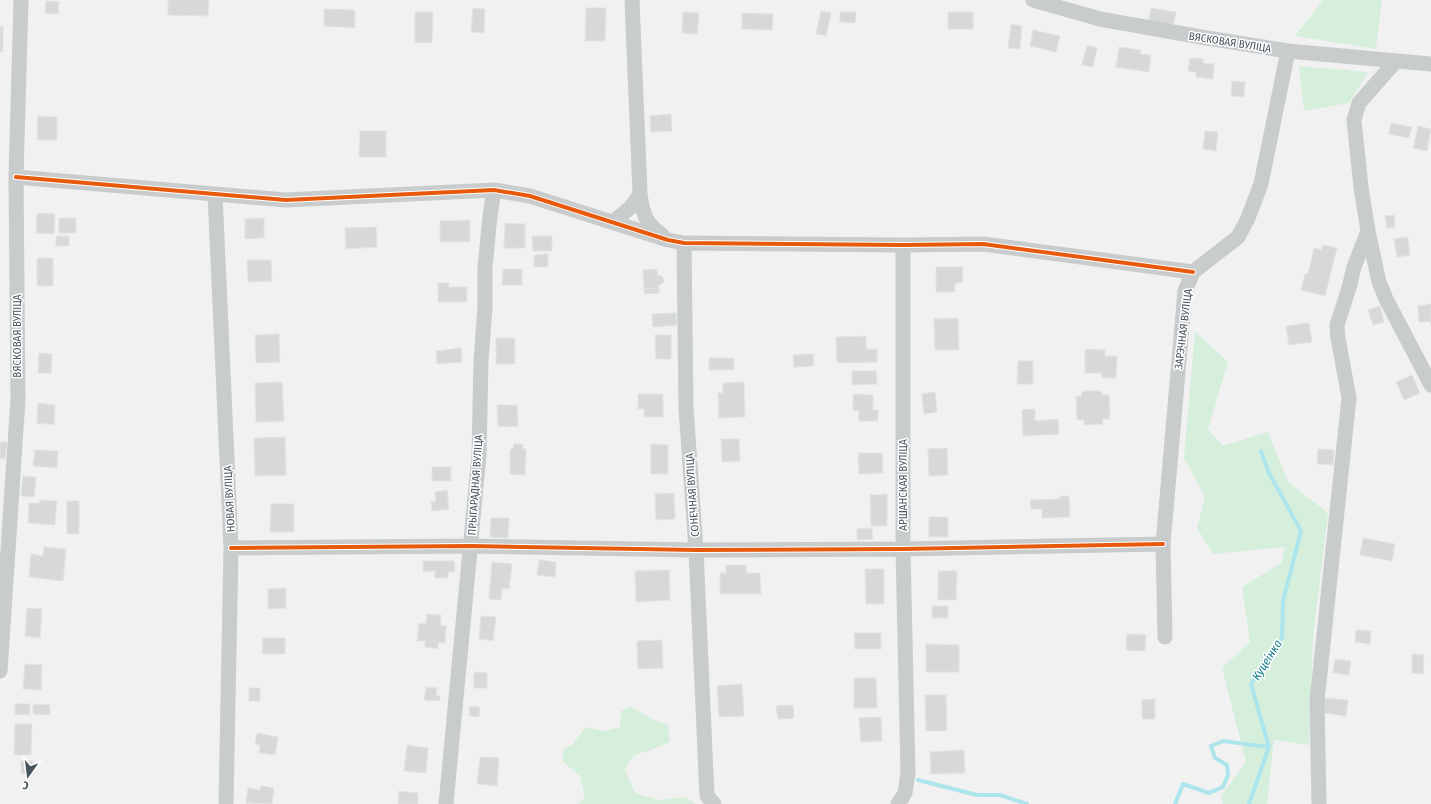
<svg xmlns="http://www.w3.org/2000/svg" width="1431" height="804" viewBox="0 0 1431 804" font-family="'Fira Sans Condensed',sans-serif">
<rect width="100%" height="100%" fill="#f1f1f1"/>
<path fill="#d6efdd" d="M1323,0H1382L1376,49L1295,36Z
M1299,66L1368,72L1349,103L1304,111Z
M1195,331L1228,362L1208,429L1223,446L1268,432L1288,482L1328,513L1313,638L1309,745L1274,740L1267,804H1223L1221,796L1246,762L1222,668L1250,642L1242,587L1281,563L1285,547L1213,554L1197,528L1205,497L1184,458Z
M630,706L652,719L668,725L670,742L648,751L634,755L625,769L635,793L659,800L684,797L696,804H577L585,797L580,776L562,761L564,749L573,744L585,727L604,731L620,727L621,711Z"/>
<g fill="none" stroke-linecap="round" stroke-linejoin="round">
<path stroke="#ace5ec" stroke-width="4" d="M918,780L977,795H1000L1027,804
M1175,804L1183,784L1209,793L1223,787L1228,775L1227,765L1215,758L1211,746L1223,741L1269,747
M1249,804L1269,747L1251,684L1282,638L1283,601L1301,531L1269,473L1261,451"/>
</g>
<path fill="#d7d9d9" stroke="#e2e3e4" d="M168,0H209L208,16L168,15Z
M46,1L59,2L58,14L45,13Z
M473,8L485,9L484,33L471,32Z
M586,8H606L605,41H585Z
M1151,8L1176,12L1173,27L1148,23Z
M324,9L355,10V28L324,26Z
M821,11L831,13L826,36L816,34Z
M415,12H433L432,43L415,42Z
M683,12L699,13L697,34L682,33Z
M840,12H856L855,23L840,22Z
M948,12H973V29H948Z
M742,13L773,14L772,30L742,29Z
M1011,24L1022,26L1020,49L1008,48Z
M0,26H3V52H0Z
M1033,30L1060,36L1056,52L1030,46Z
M1087,45L1097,48L1093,67L1082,65Z
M1119,47L1141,50L1140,54L1151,55L1149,72L1116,67Z
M1190,58L1203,59V63L1214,64L1213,79L1196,77V72L1188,71Z
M1232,81L1245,82L1244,97L1231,96Z
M671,114L672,131L651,132L650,116Z
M38,116L57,117V140H37Z
M1391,123L1412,127L1409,138L1389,134Z
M1418,126L1431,129L1427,151L1413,148Z
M360,131H386V157H359Z
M1205,131L1218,132L1216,151L1203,149Z
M37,213L55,214L54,234L36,233Z
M1394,215L1395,227L1387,228L1385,216Z
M59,218H76V233H59Z
M264,218V238L245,239V219Z
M470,220V242H440V221Z
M505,223L525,224V248H504Z
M376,227L377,247L346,249L345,228Z
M56,236H69V246H56Z
M532,236H552V251H533Z
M1408,237L1410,255L1397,257L1394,239Z
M1323,245L1337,248L1325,296L1301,290L1305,274H1308L1314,248L1321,250Z
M548,254V267H534V255Z
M37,258H53V286H37Z
M247,260H271L272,281L248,282Z
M936,267H963L962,283H955V292H936Z
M503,269H522V285H502Z
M657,269L658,276L661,275L663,278L664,282L662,284L659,285V288L644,289L643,270Z
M438,283H449V287H467V302H438Z
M659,288V293L645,294L644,289Z
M1427,304H1431V325L1430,322H1419L1418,306L1427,305Z
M1380,306L1384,322L1373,325L1368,310Z
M676,313L677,325L653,327L652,314Z
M958,318L959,350H935L934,319Z
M1309,323L1312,342L1289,345L1286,326Z
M279,334L280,362L256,363L255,335Z
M655,335H671V359H656Z
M866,336V349H877V362L837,363L836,337Z
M496,338H515V364H496Z
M461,348L462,362L437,364L436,351Z
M1085,349L1105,350V356H1117L1116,378H1102V373H1085Z
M39,353L52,354L51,373H38Z
M813,354L814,366L794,367L793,355Z
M709,358H734V370H709Z
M1018,361H1033V384H1017Z
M852,371H876L877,384L852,385Z
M1412,375L1420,393L1404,400L1396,382Z
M282,382L284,421L256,422L255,383Z
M744,382L745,417L719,418L718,393H723V383Z
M1082,391H1102V395H1109L1110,419H1102L1103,424L1084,425V420H1077L1076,397L1082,396Z
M935,392L937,412L924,414L922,394Z
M638,394H663V417H644V409H638Z
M853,394L873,395V410H878V421H859V411H853Z
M38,403L55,405L54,425L37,423Z
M497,405H517L518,426L498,427Z
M1035,409V421L1058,419L1059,434L1023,436L1022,410Z
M285,437L286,475L255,476L254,438Z
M721,439H739L740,461L722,462Z
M0,442H7L5,459H0Z
M514,444H523V449H526L525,475L510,474V449H513Z
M651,444L668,445V474H651Z
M947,448L948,475L929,476L928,449Z
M1318,449L1334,450L1333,465L1317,464Z
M35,450L58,451L57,468L33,466Z
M858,453H882L883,473L859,474Z
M432,467H451V481H432Z
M23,476L36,477L34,497L21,496Z
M447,490L449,509L432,511L431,502L436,501L435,492Z
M674,493L675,519L656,520L655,494Z
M887,494V526H871L870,495Z
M1060,496H1069L1070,517L1042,518V509H1031L1030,500L1060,499Z
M40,500L57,501L55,525L28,523L29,503H40Z
M67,501H79V534H67Z
M271,504H294V532H270Z
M929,517H948V537H929Z
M491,518H509L508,538L490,537Z
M872,528L873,539L857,540V529Z
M1363,538L1395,544L1392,561L1360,555Z
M44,547L66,549L63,581L29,577L31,554L43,556Z
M539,560L556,562L555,577L537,575Z
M423,561H454L455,572H448V578H435V571L423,572Z
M492,562L512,564L509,589L502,588L501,600L489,599Z
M726,565H746V573H760L761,594H720V573H726Z
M865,569H884V604H866Z
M669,570L670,600L636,602L635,571Z
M938,571H957L956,600H938Z
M286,588V608L268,609V589Z
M932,606H948V618H932Z
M27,608L42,609L40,638L25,636Z
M427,614L441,615L440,625L446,626L445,643H438V649L425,647V641H417L419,623L426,624Z
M481,616L496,617L493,641L479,639Z
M1356,630L1371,631L1370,644L1355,642Z
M854,633H881V649H855Z
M1127,634L1146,635L1145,651L1126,650Z
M263,638H285V654H262Z
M662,640L663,668L638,669L637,641Z
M926,644L959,645V672H926Z
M1412,654L1424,655L1423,674L1412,673Z
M1335,659L1351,661L1349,675L1333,673Z
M25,664L42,665L41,690L23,689Z
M474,672L487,673V688H474Z
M854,678H876L877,708H854Z
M742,684L744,716L719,717L717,686Z
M426,687L437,688L436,695L440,696V701L424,700Z
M249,688H260V701H249Z
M925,695H946L947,731H926Z
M1324,698L1348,700L1346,716L1323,713Z
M1155,699V719H1142V700Z
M15,704H30V715L15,714Z
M33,704L50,705V715L33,714Z
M793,705L794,718L778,719L776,706Z
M470,706L480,707L479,717L469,716Z
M881,717L882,741L861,742L859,718Z
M15,724H32L31,755H14Z
M257,733L278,737L275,755L259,753L260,745L255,744Z
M407,745L428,748L426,773L404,771Z
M964,750L965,773L931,774L930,752Z
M480,757L499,758L497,786L477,784Z
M21,761H33L34,774H21Z
M261,786L274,788L272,804L246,803L248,788L260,790Z
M399,791L418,793V804H398Z"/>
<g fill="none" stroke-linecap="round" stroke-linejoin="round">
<path stroke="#c8cccd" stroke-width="15" d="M632,0L640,194C643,214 645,223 662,235
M1033,0L1100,19L1201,37L1288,51L1431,64
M16,177L286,200L494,190L530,196L668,240L684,243L903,245L983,244L1193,272
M215,194L231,548L226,804
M613,222L631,207L640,194
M1368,231L1379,282L1386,299L1431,385
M684,243L686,408L696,550L707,796L714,804
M231,548L471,546L696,550L903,549L1163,544
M1165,637L1163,544L1185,291L1193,272L1238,237L1248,218L1261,184L1288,51
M0,671L18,399L16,177L21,0
M446,804L479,455L481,361L485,307V267L490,216L494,190
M898,804L905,793L908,773L903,549V245
M1319,804L1317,701L1349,398L1338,338L1337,325L1349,288L1354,267L1368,231L1361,187L1354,120L1359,103L1396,61"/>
<g stroke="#fff" stroke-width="6">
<path id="cycleway" d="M16,177L286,200L494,190L530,196L668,240L684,243L903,245L983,244L1193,272
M231,548L471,546L696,550L903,549L1163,544"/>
</g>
<use href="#cycleway" stroke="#e8590c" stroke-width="4"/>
</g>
<g text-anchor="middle" stroke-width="3" stroke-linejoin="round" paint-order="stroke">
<g font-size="11" fill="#48555d" stroke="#fff">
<text transform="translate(1230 42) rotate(9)" y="4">ВЯСКОВАЯ ВУЛІЦА</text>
<text transform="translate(1183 329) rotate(-83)" y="4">ЗАРЭЧНАЯ ВУЛІЦА</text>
<text transform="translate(17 336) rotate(-90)" y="4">ВЯСКОВАЯ ВУЛІЦА</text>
<text transform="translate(475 485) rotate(-86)" y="4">ПРЫГАРАДНАЯ ВУЛІЦА</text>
<text transform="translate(903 485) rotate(-90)" y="4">АРШАНСКАЯ ВУЛІЦА</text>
<text transform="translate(692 495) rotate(-94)" y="4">СОНЕЧНАЯ ВУЛІЦА</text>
<text transform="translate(229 499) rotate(-93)" y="4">НОВАЯ ВУЛІЦА</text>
</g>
<g font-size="12" font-style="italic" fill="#107c8a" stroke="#fff">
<text transform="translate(1267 660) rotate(-58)" y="4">Куцеінка</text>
</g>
</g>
<g transform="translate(28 776) rotate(194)" stroke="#ffffff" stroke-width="3" paint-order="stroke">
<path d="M0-3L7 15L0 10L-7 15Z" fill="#48555d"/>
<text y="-6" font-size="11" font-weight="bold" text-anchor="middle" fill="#48555d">С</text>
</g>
</svg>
